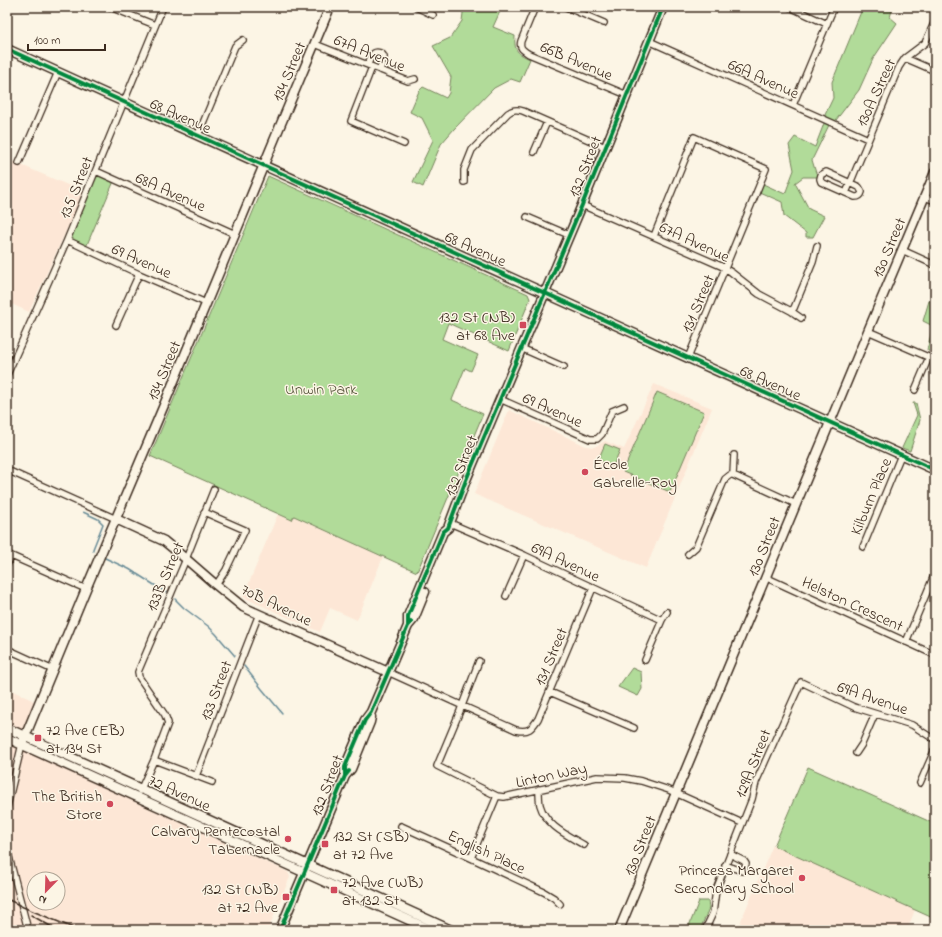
<svg xmlns="http://www.w3.org/2000/svg" width="942" height="937" viewBox="0 0 942 937" font-family="'Indie Flower',sans-serif">
<rect width="100%" height="100%" fill="#fcf5e5"/>
<filter id="ink" filterUnits="userSpaceOnUse"><feTurbulence type="fractalNoise" baseFrequency=".025" numOctaves="2"/><feDisplacementMap in="SourceGraphic" scale="8" xChannelSelector="R" yChannelSelector="G"/><feConvolveMatrix kernelMatrix="1 2 1 2 8 2 1 2 1" color-interpolation-filters="sRGB"/></filter>
<g filter="url(#ink)">
<path fill="#fde7d6" fill-rule="evenodd" d="M7,159L84,192L29,312L7,302Z
M654,384L712,408L646,568L474,494L509,410L586,446L594,447L598,445L605,441L624,449Z
M278,514L291,520L293,516L383,557L357,620L330,608L320,632L243,597Z
M7,688L36,702L25,735L7,726Z
M7,743L288,872L290,877L268,930H7ZM34,879H58V903H34Z
M773,845L915,910L907,930H737Z"/>
<path fill="#b1db99" stroke="#76825c" d="M461,7H502L493,27L515,36C514,51 517,53 530,59L520,82L511,79L494,88L454,129L441,144L423,187L413,182L433,140L422,118L410,112L419,91L423,87L446,98L449,93L451,77L433,46L450,38L462,21L463,13Z
M863,7H893L890,17L897,23L873,59L859,90L833,124L830,123L812,160L816,173L819,175L817,177H803L795,183L809,209L824,216L813,237H806V233L784,216L782,202L757,191L761,183L785,194L794,170L789,145L795,137L815,147L825,121L823,119L833,98L832,82Z
M97,174L114,181L86,247L69,239Z
M268,176L528,294L530,299L509,351L448,323L442,339L478,355L471,371L465,368L452,400L483,414L417,572L294,516L292,520L150,456Z
M929,301L935,303V347L932,353L927,350L933,326L923,321Z
M657,392L704,412L670,492L623,472Z
M913,403H916L920,420L910,451L902,448L917,415Z
M605,444L620,450L613,466L598,460Z
M632,668L641,672L642,689L638,696L618,687Z
M808,767L935,824V919L774,846Z
M699,901H708L709,908L700,930L689,926Z"/>
<g fill="none" stroke-linecap="round" stroke-linejoin="round">
<path stroke="#698c97" stroke-width="1.5" d="M83,512L98,519L103,524L93,549V551
M105,558L129,569L167,593
M175,599L184,608L208,626L216,634L235,656
M244,666L262,689L282,713"/>
<g stroke="#3b2a1e" stroke-width="8">
<path id="street" d="M110,7L155,25
M416,7L433,15
M535,7L521,41C519,48 523,50 529,54L627,95
M566,7L604,23
M790,7L827,24
M934,7L935,8
M649,41L868,139
M315,44L408,81L415,79
M905,58L935,71
M368,65C369,61 371,56 374,53C377,51 383,53 384,57C384,61 381,66 380,70
M372,67L351,121L404,144
M793,105L834,7
M198,135L235,46L243,40
M534,152L547,122
M19,163L58,72
M96,171L235,234
M826,172L859,187L862,192C861,196 859,197 855,197L821,182L820,179L821,175Z
M464,182V170L472,150L508,113C513,109 517,109 523,111L605,147
M846,193L899,67L905,58L925,43L935,21
M925,197L935,201
M582,205L721,266L731,272L759,294L791,311L794,308L813,262L817,246
M527,217L569,235
M654,236L694,137L766,169L688,358
M67,240L139,274L206,303
M902,250L935,265
M791,311L801,318
M116,325L139,274
M868,331L935,360
M521,348L564,367
M7,375L67,240L163,7
M915,390L929,357
M500,399L590,439H597L602,434L612,411L624,406
M7,470L116,519
M733,475L796,504
M204,512L245,530L226,570L216,585
M450,523L524,555L662,620L667,612
M863,547L901,455
M7,554L86,589
M688,554L696,547L725,479L730,475H733L734,455
M7,565L11,556
M765,577L935,655
M506,596L524,555
M906,642L935,573
M7,649L53,670
M645,660L662,620
M479,661L460,711L437,766L497,796L504,797L597,777L625,778L641,781L669,790L742,823
M388,672L516,730C529,733 532,728 538,719L593,588
M550,692L634,728
M856,753L862,744L875,714
M154,760L212,782
M196,776L259,614
M920,783L935,749
M539,789C539,794 539,800 540,805C546,826 567,835 584,845
M140,791L154,760L168,723L165,715L139,677L138,672L186,559L214,489
M7,807L22,744
M401,826L471,858L544,892L554,898L560,904
M7,849L28,930
M471,858L497,796
M725,865L742,871L744,869L746,864L744,861L730,854
M705,930L713,913L716,890L752,799L756,782L801,682L854,707L912,725L935,740"/>
</g>
<g stroke="#3b2a1e" stroke-width="11">
<path id="secondary" d="M7,49L935,470
M116,519L164,541L186,559L216,585L243,607L388,672
M408,626V616L443,532L448,528L466,480L582,205L663,7
M7,728L451,930
M7,738L431,930
M22,744L86,589L164,405L280,126L330,7
M345,776V767L365,720L371,712L408,626L414,619L425,592
M280,930L345,776L351,769L370,722L371,717
M619,930L868,331L935,172"/>
</g>
<use href="#street" stroke="#fcf5e5" stroke-width="5.5"/>
<use href="#secondary" stroke="#fcf5e5" stroke-width="8"/>
<path stroke="#3b2a1e" stroke-width="1.5" d="M7,899L23,907L78,930
M31,915L57,930"/>
<g stroke="#fcf5e5" stroke-width="6">
<path id="cycleway" d="M7,49L935,470
M408,626V616L443,532L448,528L466,480L582,205L663,7
M345,776V767L365,720L371,712L408,626L411,622
M280,930L345,776L349,771"/>
</g>
<use href="#cycleway" stroke="#00873e" stroke-width="4"/>
</g>
</g>
<g fill="#d1495b" stroke="#fcf5e5" stroke-width="1.5">
<rect x="519" y="321" width="8" height="8" rx="2"/>
<circle cx="585" cy="472" r="4"/>
<rect x="34" y="734" width="8" height="8" rx="2"/>
<circle cx="110" cy="804" r="4"/>
<circle cx="288" cy="839" r="4"/>
<rect x="321" y="840" width="8" height="8" rx="2"/>
<circle cx="802" cy="878" r="4"/>
<rect x="330" y="886" width="8" height="8" rx="2"/>
<rect x="282" y="893" width="8" height="8" rx="2"/>
</g>
<g text-anchor="middle" stroke-width="3" stroke-linejoin="round" paint-order="stroke">
<g font-size="16" fill="#3b2a1e" stroke="#fcf5e5">
<text transform="translate(370 52) rotate(22)" y="6">67A Avenue</text>
<text transform="translate(577 60) rotate(23)" y="6">66B Avenue</text>
<text transform="translate(288 71) rotate(-67)" y="6">134 Street</text>
<text transform="translate(764 78) rotate(24)" y="6">66A Avenue</text>
<text transform="translate(875 92) rotate(-65)" y="6">130A Street</text>
<text transform="translate(181 115) rotate(24)" y="6">68 Avenue</text>
<text transform="translate(584 166) rotate(-68)" y="6">132 Street</text>
<text transform="translate(75 187) rotate(-68)" y="6">135 Street</text>
<text transform="translate(171 191) rotate(24)" y="6">68A Avenue</text>
<text transform="translate(695 241) rotate(25)" y="6">67A Avenue</text>
<text transform="translate(888 247) rotate(-67)" y="6">130 Street</text>
<text transform="translate(476 248) rotate(24)" y="6">68 Avenue</text>
<text transform="translate(142 260) rotate(24)" y="6">69 Avenue</text>
<text transform="translate(697 303) rotate(-67)" y="6">131 Street</text>
<text transform="translate(163 370) rotate(-67)" y="6">134 Street</text>
<text transform="translate(771 382) rotate(24)" y="6">68 Avenue</text>
<text transform="translate(553 409) rotate(24)" y="6">69 Avenue</text>
<text transform="translate(460 465) rotate(-68)" y="6">132 Street</text>
<text transform="translate(870 496) rotate(-67)" y="6">Kilburn Place</text>
<text transform="translate(763 546) rotate(-68)" y="6">130 Street</text>
<text transform="translate(566 561) rotate(25)" y="6">69A Avenue</text>
<text transform="translate(164 576) rotate(-67)" y="6">133B Street</text>
<text transform="translate(853 603) rotate(25)" y="6">Helston Crescent</text>
<text transform="translate(277 604) rotate(26)" y="6">70B Avenue</text>
<text transform="translate(550 656) rotate(-67)" y="6">131 Street</text>
<text transform="translate(215 690) rotate(-69)" y="6">133 Street</text>
<text transform="translate(873 697) rotate(19)" y="6">69A Avenue</text>
<text transform="translate(752 763) rotate(-68)" y="6">129A Street</text>
<text transform="translate(551 774) rotate(-12)" y="6">Linton Way</text>
<text transform="translate(326 785) rotate(-69)" y="6">132 Street</text>
<text transform="translate(180 792) rotate(25)" y="6">72 Avenue</text>
<text transform="translate(639 845) rotate(-68)" y="6">130 Street</text>
<text transform="translate(487 851) rotate(25)" y="6">English Place</text>
</g>
<g font-size="16" fill="#3b2a1e" stroke="#fcf5e5" text-anchor="end">
<text x="515" y="322">132 St (NB)<tspan x="515" dy="18">at 68 Ave</tspan></text>
<text x="593" y="469" text-anchor="start">École<tspan x="593" dy="18">Gabrelle-Roy</tspan></text>
<text x="46" y="735" text-anchor="start">72 Ave (EB)<tspan x="46" dy="18">at 134 St</tspan></text>
<text x="102" y="801">The British<tspan x="102" dy="18">Store</tspan></text>
<text x="280" y="836">Calvary Pentecostal<tspan x="280" dy="18">Tabernacle</tspan></text>
<text x="333" y="841" text-anchor="start">132 St (SB)<tspan x="333" dy="18">at 72 Ave</tspan></text>
<text x="794" y="875">Princess Margaret<tspan x="794" dy="18">Secondary School</tspan></text>
<text x="342" y="887" text-anchor="start">72 Ave (WB)<tspan x="342" dy="18">at 132 St</tspan></text>
<text x="278" y="894">132 St (NB)<tspan x="278" dy="18">at 72 Ave</tspan></text>
</g>
<g font-size="16" fill="#58563d" stroke="#fcf5e5">
<text x="321" y="394">Unwin Park</text>
</g>
</g>
<rect width="942" height="937" fill="none" stroke="#fcf5e5" stroke-width="24"/>
<rect x="12" y="12" width="918" height="913" fill="none" stroke="#3b2a1e" stroke-width="1.5" filter="url(#ink)"/>
<g transform="translate(46 891) rotate(203)"><circle r="19" fill="#fcf5e5" stroke="#afa495"/>
<path d="M0-3L7 15L0 10L-7 15Z" fill="#d1495b"/>
<text y="-6" font-size="11" font-weight="bold" text-anchor="middle" fill="#3b2a1e">N</text>
</g>
<path d="M28 44v6h77v-6" fill="none" stroke="#3b2a1e" stroke-width="2"/>
<text x="34" y="44" font-size="12" fill="#3b2a1e" stroke="#fcf5e5" stroke-width="3" paint-order="stroke">100 m</text>
</svg>
